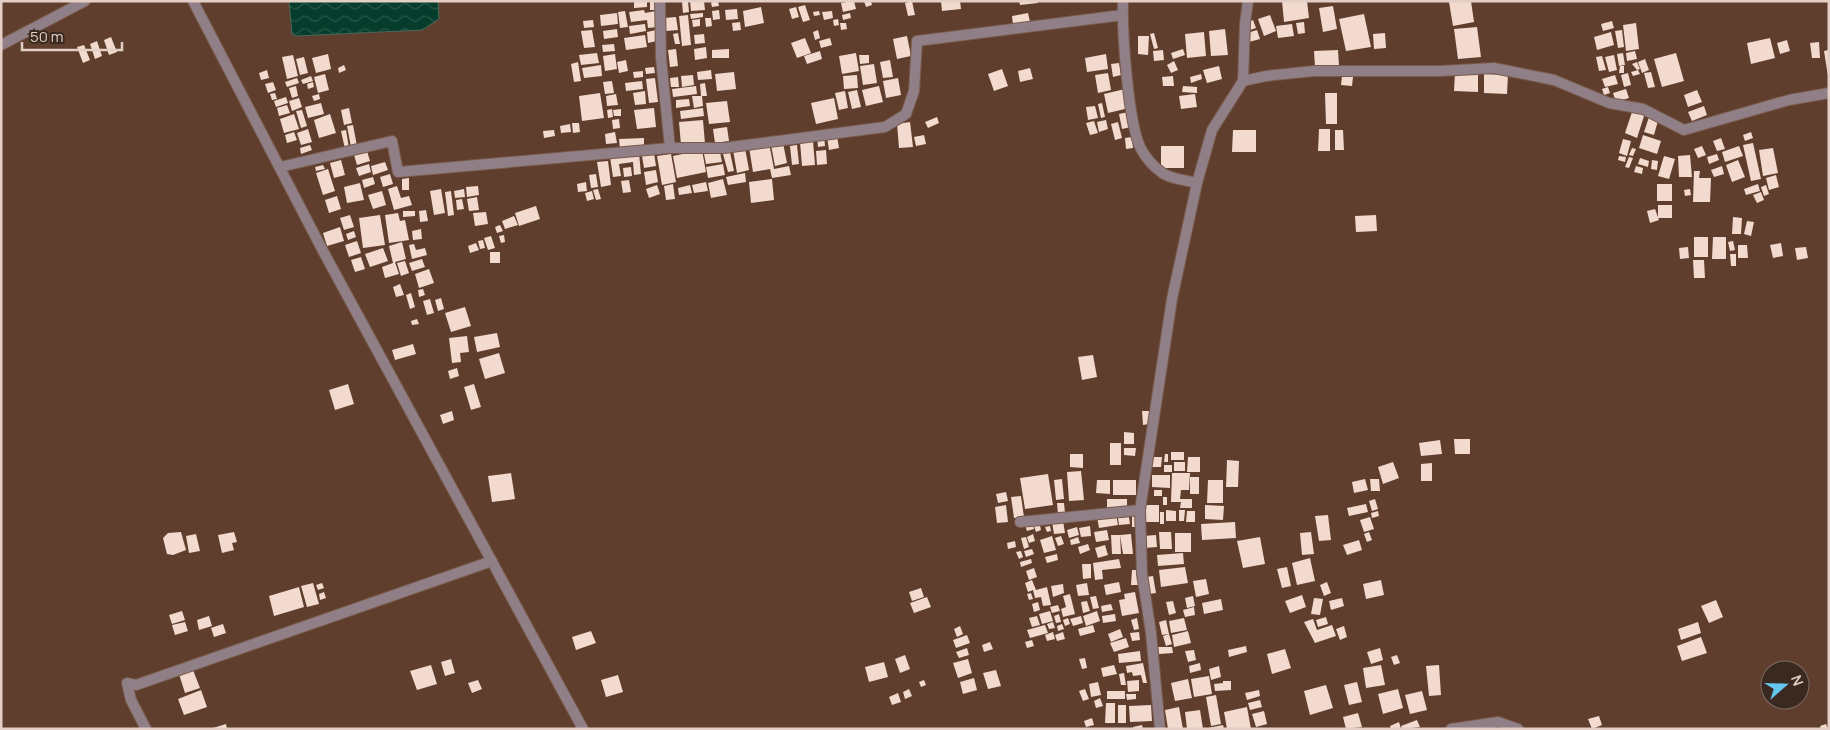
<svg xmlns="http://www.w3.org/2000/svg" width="1830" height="730" viewBox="0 0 1830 730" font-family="Manrope,sans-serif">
<defs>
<pattern id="water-waves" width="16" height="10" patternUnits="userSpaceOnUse" patternTransform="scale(1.25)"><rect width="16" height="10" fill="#053c2c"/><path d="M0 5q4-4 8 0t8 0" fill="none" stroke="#295749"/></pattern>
</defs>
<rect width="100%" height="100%" fill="#5f3e2d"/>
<path fill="url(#water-waves)" stroke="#48685a" d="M289,1H438L439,19L422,30L296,36L292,34Z"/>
<path fill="#f2dace" d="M634,1H647V7L634,8Z
M650,1H657V10H650Z
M688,1L689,12L683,13L682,2Z
M690,1H704L705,10L691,11Z
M714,1H718L719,6L712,7L711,3Z
M852,1H854L856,9L843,12L841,3Z
M864,1H871L872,5L866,7Z
M912,1L915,15L908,16L905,3Z
M941,1H960L961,9L942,11Z
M1019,1H1038V3L1020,5Z
M1282,1H1307L1309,18L1284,22Z
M1455,1H1471L1474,22L1453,26L1449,2Z
M805,5L810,20L803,22L798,7Z
M1333,6L1337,29L1323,32L1319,8Z
M761,7L764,23L745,27L743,11Z
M796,7L799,17L792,19L789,9Z
M737,9L738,19L726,20L725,10Z
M644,10L645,13L656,11L658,27L648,28L647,20L631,22L629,12Z
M719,10L720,19L713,20L712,11Z
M625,11L628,27L620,28L618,12Z
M819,11L820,15L814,16L813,12Z
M832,11L833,18L824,20L822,12Z
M617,13L618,24L601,26L600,15Z
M703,13V17L691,19L690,14Z
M850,13L851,18L843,20L842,15Z
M1028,13L1030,22L1013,25L1012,16Z
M1364,14L1371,47L1346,51L1339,19Z
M688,15L691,45L682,46L679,16Z
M1270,15L1276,31L1264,36L1258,19Z
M676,17L678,30L666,31L664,18Z
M705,18H711L712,26L706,27Z
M700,19V26L693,27L692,20Z
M838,19L839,25L834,26L833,20Z
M593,20L594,27L584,28L583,21Z
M1253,20L1256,28L1250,30L1247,22Z
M1612,21L1614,28L1603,31L1601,24Z
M740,22L741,30L733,31L732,23Z
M1304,22L1305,33L1298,34L1296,23Z
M840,23H846L847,29L841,30Z
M1636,23L1639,49L1626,51L1623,25Z
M645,24L646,31L630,34L629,26Z
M1292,24L1294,36L1278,38L1276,26Z
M1477,27L1481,57L1458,59L1454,29Z
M617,29L618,37L604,39L603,31Z
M1225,29L1228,55L1211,56L1209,31Z
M592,30L595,47L584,48L581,31Z
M656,30L657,41L648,43L647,32Z
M818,30L820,38L815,40L813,32Z
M1257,30L1260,39L1249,42L1247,33Z
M1622,30L1624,47L1618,48L1615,31Z
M1204,32L1206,56L1187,58L1185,34Z
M1611,32L1614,45L1597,50L1594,37Z
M678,33L680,44H675L673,34Z
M1154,33L1158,48L1154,49L1150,34Z
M1385,33L1386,48L1374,49L1373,34Z
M704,34L705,43L695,44L694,35Z
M645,35L647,47L626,50L624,38Z
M907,36L911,56L897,59L893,39Z
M1138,36H1149L1148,55L1138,54Z
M111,37L117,52L109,55L104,40Z
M805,38L811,53L797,58L791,43Z
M830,38L832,45L821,48L819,41Z
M1770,38L1775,58L1751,64L1747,43Z
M1787,40L1790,51L1780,54L1777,43Z
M97,41L102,56L95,59L90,44Z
M1819,42L1820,58H1812L1810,43Z
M614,44L615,51L603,52L602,45Z
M84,45L90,60L83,63L77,47Z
M706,47L707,58L695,60L694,49Z
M676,49L678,66L670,67L668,50Z
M729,49V58H712V50Z
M1183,49L1185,55L1173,59L1171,53Z
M1163,50L1164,60L1154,61L1153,51Z
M1338,50L1339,66L1315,67L1314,51Z
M1829,50V76H1828L1824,51Z
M820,51L822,59L807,64L804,56Z
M1635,51L1637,59L1627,61L1626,53Z
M597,53L599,63L581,65L579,55Z
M856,53L859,71L842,74L839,56Z
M1623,53L1625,65L1619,66L1617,54Z
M1676,53L1684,81L1662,87L1654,59Z
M328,54L331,69L316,73L312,58Z
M615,54L617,69L605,71L603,56Z
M1106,54L1108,69L1087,72L1085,58Z
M293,55L298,76L287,79L282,57Z
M859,55H869V63L860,64Z
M1614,55L1617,70L1609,72L1605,57Z
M1602,56L1606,70L1599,71L1596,57Z
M304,57L308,73L300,75L296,59Z
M1645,59L1649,70L1642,73L1638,62Z
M626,60L628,71L619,73L617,62Z
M890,60L893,77L883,78L880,62Z
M1174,61L1178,70L1171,73L1167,65Z
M578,62L581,81L574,82L571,64Z
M1637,62L1640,69L1637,70L1632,64Z
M1119,63L1121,75L1113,77L1111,64Z
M874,64L877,83L863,85L860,66Z
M344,65L346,70L339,73L338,68Z
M601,65L602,76L584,78L582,68Z
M1219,66L1222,79L1207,83L1203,70Z
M1620,66H1624V73H1619Z
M654,67L655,73L646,74L645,68Z
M1030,68L1033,79L1020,82L1018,71Z
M1002,69L1008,86L994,91L988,74Z
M267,70L269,78L261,80L259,73Z
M711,70L712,79L698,80L697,72Z
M1638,70L1640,74L1633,76L1631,72Z
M643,71V77L634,78L633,72Z
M734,72L736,89L717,91L715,74Z
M1455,72L1478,73V92L1454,91Z
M1651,72L1655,87L1648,88L1644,73Z
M1108,73L1111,90L1098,93L1095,75Z
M1628,73L1631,85L1624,87L1621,75Z
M325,74L329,90L318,93L314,77Z
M1201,74L1202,79L1191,83L1190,77Z
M1484,74L1508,75L1507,94L1484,93Z
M693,75L694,85L682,87L681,76Z
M857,75L858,88L844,89L843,76Z
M1615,75L1618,84L1605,87L1602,79Z
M311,76L313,81L303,84L301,80Z
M1173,76L1174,86H1163L1162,77Z
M1342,76L1353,77L1352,86L1341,85Z
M678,77L679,87H671L670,78Z
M297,78L299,83L287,87L285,82Z
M655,78L658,102L649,103L646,79Z
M898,78L901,95L886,98L883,81Z
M612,81L614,93L605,94L603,82Z
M642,81L643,89L626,91L625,83Z
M273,82L276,90L268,93L265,84Z
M313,82L314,87L308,89L307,84Z
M705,83L707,96H702L703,106L694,108L692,96H701L700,84Z
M296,86L298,96L292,98L289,88Z
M696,86L697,94L673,97L672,89Z
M879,86L883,102L866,106L862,90Z
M1183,86L1197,87V93L1182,92Z
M1608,87L1610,93L1604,95L1602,89Z
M1125,89L1129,108L1108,113L1104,94Z
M1626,89L1629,98L1616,102L1613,93Z
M857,90L861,107L852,109L848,92Z
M1697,90L1702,102L1688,107L1684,95Z
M645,91L646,104L635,105L633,93Z
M845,91L848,108L839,110L835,93Z
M275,93L277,99L272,100L270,94Z
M600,93L604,118L582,121L579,96Z
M1325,93H1337V124H1326Z
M319,94L320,99L314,101L312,96Z
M616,94L618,105L607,106L606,96Z
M1195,94L1197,107L1181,109L1179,96Z
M286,97L288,103L276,107L274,101Z
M299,98L302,107L292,111L289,101Z
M834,98L838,119L816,124L811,103Z
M689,99L690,106L676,108V100Z
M727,101L730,122L709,124L706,103Z
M321,103L324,114L308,118L305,107Z
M1102,103L1105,117L1101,118L1098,104Z
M287,105L290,113L279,116L277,108Z
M1095,106L1098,118L1088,120L1086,107Z
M1704,106L1707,115L1692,121L1688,112Z
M349,108L352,123L344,125L341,110Z
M654,108L656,127L637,129L634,110Z
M703,108L704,116L681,119L680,111Z
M612,109L613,117L608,118L607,110Z
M621,109V116H614L613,110Z
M1633,109L1645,113L1637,138L1625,133Z
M302,110L307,126L301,128L296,111Z
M1128,112L1131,127L1122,129L1119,114Z
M294,114L299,129L284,133L280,119Z
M330,114L336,133L319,138L314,120Z
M1650,114L1659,117L1654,135L1644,132Z
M937,117L939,123L928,128L925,122Z
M619,119L620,128L613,129L612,120Z
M703,120L705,144L681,145L679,122Z
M1106,120L1108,129L1099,132L1097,122Z
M1094,121L1098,133L1090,135L1086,123Z
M910,122L913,147L899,148L897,124Z
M1118,122L1122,138L1115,140L1111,124Z
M572,123H579L580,132L573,133Z
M570,124L571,132L561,133L560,126Z
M353,125L357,146L351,147L347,126Z
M727,127L729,141L715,143L713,129Z
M308,129L312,142L301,145L297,133Z
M1319,129H1330V151H1318Z
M346,130L349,148L345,149L341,131Z
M554,130L555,136L544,138L543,131Z
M1233,130H1256V152H1232Z
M1335,130H1343L1344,150H1335Z
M294,132L297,140L287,143L285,135Z
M615,132L617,143L606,144L605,134Z
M1751,132L1753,138L1745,141L1743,135Z
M924,135L926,144L916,146L914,137Z
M1643,135L1661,141L1657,154L1639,148Z
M824,136L825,146L818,147L817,137Z
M837,136L839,148L829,150L827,137Z
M1132,137L1133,148L1126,149L1125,138Z
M644,138V147L620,149L619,139Z
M1721,138L1725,149L1717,151L1713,141Z
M1623,139L1631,141L1627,156L1619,153Z
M813,141L815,165L802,166L800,142Z
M769,143L774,169L789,166L791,175L772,178L770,169L753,172L749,147Z
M783,143L787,163L775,166L771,145Z
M1753,143L1761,179L1751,181L1743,145Z
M310,145L312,150L301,154L300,148Z
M797,145L799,164L792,165L790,146Z
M1161,146H1184V168H1161Z
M1702,146L1706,155L1698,158L1694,149Z
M1739,146L1743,156L1725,162L1722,152Z
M745,148L749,170L737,173L733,150Z
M1632,148L1636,149L1633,156L1629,155Z
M1773,148L1778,173L1763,176L1759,150Z
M702,150L706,172L677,178L673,156Z
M826,150L827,164L817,165L816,151Z
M367,151L370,161L357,165L354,155Z
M720,152L722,162L706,164L704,154Z
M730,152L734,171L728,172L723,154Z
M639,153L641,174L634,175L633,162L619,164L621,176L613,177L610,157Z
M654,153L656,166L644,168L642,156Z
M671,154L676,182L662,185L657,156Z
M1717,154L1719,160L1709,164L1707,157Z
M1690,155L1692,177H1679L1678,156Z
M1619,156L1626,157L1625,162L1618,160Z
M1664,156L1675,159L1669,179L1658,176Z
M1629,157L1633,158L1629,168L1625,167Z
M1640,158L1649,161L1648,167L1638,164Z
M341,160L345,175L334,178L330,163Z
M1652,160L1658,161L1657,170L1651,169Z
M1738,160L1745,177L1732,182L1726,165Z
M608,161L611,185L601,187L597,162Z
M385,162L388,170L373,175L371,166Z
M369,164L371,172L359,176L356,168Z
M723,164L725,175L708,178L706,167Z
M323,165L325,169L316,171L315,167Z
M1636,166L1643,168L1642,174L1634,172Z
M1722,166L1724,174L1714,177L1711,170Z
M631,167L632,176L624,177L623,168Z
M328,169L335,191L323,195L316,173Z
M656,170L658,182L646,185L644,172Z
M1694,171H1700L1699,178H1711L1710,202H1693Z
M745,173L746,182L728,185L726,177Z
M390,174L393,184L383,187L380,177Z
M596,174L598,187L591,188L589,175Z
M1776,175L1779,187L1769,190L1766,178Z
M373,177L375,184L364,188L362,180Z
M409,178V190H402V179Z
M723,179L727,195L711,198L708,183Z
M772,179L774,200L751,203L749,182Z
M629,180L631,192L623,193L621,181Z
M586,182L587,191L578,192L577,184Z
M706,182L708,191L694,193L692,185Z
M360,183L364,200L347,203L344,187Z
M673,184L675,199L666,200L664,186Z
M1657,184H1672V201H1657Z
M1758,184L1760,191L1746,195L1744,189Z
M657,185L660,194L649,198L646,189Z
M690,185L692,193L679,195L678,188Z
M1766,185L1769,194L1764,196L1761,187Z
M397,186L401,198L409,196L412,205L394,210L388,189Z
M478,186L479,195L467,197L466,187Z
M441,189L445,213L434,215L430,191Z
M464,189L465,197L455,198L454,191Z
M598,189L601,199L596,200L593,190Z
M1690,189L1691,195L1685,196L1684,190Z
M382,191L386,205L373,209L368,195Z
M451,191L454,215L448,216L445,192Z
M592,191L594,199L587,201L585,193Z
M1761,192L1764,200L1757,203L1753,195Z
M337,196L341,209L329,213L325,200Z
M477,197L479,210L469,211L467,199Z
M462,199L464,209L457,210L456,200Z
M1658,205H1672V218H1658Z
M536,206L540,219L519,226L515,213Z
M1655,209L1659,220L1650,223L1647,211Z
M426,210L428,221L420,222L419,211Z
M403,211H415V216L403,217Z
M486,212L488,224L475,226L473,213Z
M398,213L400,221L405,220L409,240L389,243L385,215Z
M350,215L354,227L344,230L340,218Z
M380,215L385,245L363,248L359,218Z
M1376,215L1377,231L1356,232L1355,216Z
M514,216L518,225L505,229L502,221Z
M1733,217L1742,218L1741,234H1732Z
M1747,221L1754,222L1751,236L1744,234Z
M500,225L503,231L497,233L495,227Z
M340,227L344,241L327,246L323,233Z
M421,229L422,239L413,240L412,231Z
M354,231L356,237L348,240L346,234Z
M504,235L505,242L501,243L499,236Z
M491,236L495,248L488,250L484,238Z
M1694,237H1708V257H1694Z
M1713,237H1726V259H1712Z
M483,240L485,248L480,249L478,241Z
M357,241L361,253L349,257L345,245Z
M1733,241L1735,250L1730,251L1728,242Z
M402,242L406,259L395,262L399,274L385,278L382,267L393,263L389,246Z
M476,243L479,250L470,253L468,246Z
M1781,243L1783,256L1773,258L1770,245Z
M414,244L416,250L425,248L427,255L412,259L409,245Z
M1738,245H1747L1748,258H1738Z
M1688,247L1689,258L1680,259L1679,248Z
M1806,247L1808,258L1797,260L1795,248Z
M383,248L388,261L370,267L365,254Z
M490,252H500V263H490Z
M1730,254H1736V266H1731Z
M361,257L365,269L355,272L351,260Z
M422,259L425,267L412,271L409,263Z
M1693,260H1704L1705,278H1694Z
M405,261L409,273L401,276L397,263Z
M429,269L434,283L419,288L415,274Z
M400,284L404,295L396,297L393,287Z
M423,289L425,295L419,297L418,290Z
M411,293L415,307L410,309L406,295Z
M441,298L444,309L438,311L435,300Z
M430,299L434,313L427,315L423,301Z
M465,307L471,326L451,332L445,313Z
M417,319L419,324L412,325L411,321Z
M497,333L500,347L477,352L474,337Z
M467,336L469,352L460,353L461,362L452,363L449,338Z
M413,344L416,354L395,360L392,350Z
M499,353L505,373L485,379L479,359Z
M1093,355L1097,377L1082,380L1078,357Z
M457,368L459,376L450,379L448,371Z
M348,384L354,404L335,410L329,390Z
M474,384L481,407L471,410L464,387Z
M452,411L454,420L443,424L440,415Z
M1142,411H1149V424L1143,425Z
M1124,432L1134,433V444H1124Z
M1454,439H1470V454H1455Z
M1440,440L1442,454L1421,456L1419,443Z
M1110,443H1121V465H1110Z
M1124,448H1136L1135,456L1124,455Z
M1171,452H1184V460H1171Z
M1070,454H1083V468L1070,467Z
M1165,454H1168V462H1164Z
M1152,457H1162L1161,467H1152Z
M1188,457H1200V472H1187Z
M1227,460L1239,461L1238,487H1226Z
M1174,462H1185V471H1174Z
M1393,462L1399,478L1383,484L1378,467Z
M1432,463V481H1421V464Z
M1164,465H1172V472H1164Z
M1081,471L1084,500L1069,501L1067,472Z
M511,473L515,499L492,502L488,476Z
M1172,473H1190L1189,490H1181L1180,499H1192V508H1180L1181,502H1171Z
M1048,474L1053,505L1025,509L1020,478Z
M1152,475H1170V488L1152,487Z
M1190,477H1199V494H1190Z
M1062,479L1064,499L1056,500L1054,480Z
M1365,479L1368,490L1354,493L1352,482Z
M1370,479H1379L1380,491H1371Z
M1097,480H1110V494L1096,493Z
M1113,480H1136V495H1113Z
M1208,480H1223V503H1207Z
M1154,490H1162V496H1154Z
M1006,492L1008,501L998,503L996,494Z
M1021,496L1024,517L1014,518L1011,497Z
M1163,497H1167V505H1163Z
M1107,499H1127V508L1107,509Z
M1375,499L1378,509L1372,511L1369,501Z
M1057,503H1064L1065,513L1058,514Z
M1366,504L1368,512L1349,516L1347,508Z
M1006,505L1008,522L997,523L995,507Z
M1146,505H1159V522H1146Z
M1205,505L1224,506L1223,520L1205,519Z
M1166,510L1176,511V521H1166Z
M1179,510H1185L1184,521H1179Z
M1187,511H1195V522H1186Z
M1378,511L1379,516L1372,518L1371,513Z
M1160,512H1164V524H1160Z
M1116,514L1118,525L1099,528L1097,517Z
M1328,515L1331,540L1319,541L1315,516Z
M1132,516H1137V527H1132Z
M1129,517L1130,524L1119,525L1118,518Z
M1370,517L1374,529L1364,532L1360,520Z
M1039,521L1041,530L1036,532L1033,523Z
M1063,521L1065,533L1054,534L1052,522Z
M1032,522L1034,529L1027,531L1025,525Z
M1235,522L1236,538L1202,540L1201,524Z
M1050,526L1051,531L1047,532L1045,527Z
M1090,526L1091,536L1081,537L1079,528Z
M1077,527L1079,535L1069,538L1067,530Z
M1107,530L1109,540L1096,542L1094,532Z
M181,532L186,550L173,555L167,554L163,538L168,533Z
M234,532L237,542L232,543L234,550L222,553L218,535Z
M1159,532H1171L1172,549H1160Z
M1311,532L1314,554L1302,555L1300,533Z
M1369,532L1372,540L1367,542L1364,534Z
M1175,533H1191V552H1175Z
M196,534L200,551L189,553L186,536Z
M1033,534L1035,541L1029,543L1027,537Z
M1131,534L1133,554H1123L1120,535Z
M1111,535H1120L1121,554H1112Z
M1156,535L1157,547L1144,548L1143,536Z
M1052,536L1056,550L1044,553L1040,540Z
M1061,536L1064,544L1058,546L1055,538Z
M1026,537L1029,547L1024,549L1021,538Z
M1078,537L1080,543L1071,545L1070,540Z
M1260,537L1265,564L1243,568L1237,541Z
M1359,540L1362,550L1347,555L1343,545Z
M1015,541L1016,547L1008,549L1007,543Z
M1088,544L1090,550L1080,554L1078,547Z
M1105,545L1108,555L1098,558L1095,548Z
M1032,549L1034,554L1026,557L1024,551Z
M1021,551L1023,557L1019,559L1016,552Z
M1183,553L1184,564L1158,566L1157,555Z
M1057,554L1058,560L1047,563L1045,557Z
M1310,558L1315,581L1297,585L1292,563Z
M1031,559L1032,563L1021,567L1020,562Z
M1119,559L1121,568L1102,570L1103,579L1095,580L1093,563Z
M1082,564H1091V578L1083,579Z
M1185,567L1188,583L1161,587L1159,570Z
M1287,567L1291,586L1282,588L1277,569Z
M1034,568L1037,577L1029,580L1026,571Z
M1132,570H1138V585H1131Z
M1153,576L1156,593L1149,594L1146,577Z
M1206,579L1209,594L1196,597L1193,581Z
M1032,580L1036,590L1047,587L1051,605L1043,606L1041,597L1035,598L1033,590L1028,592L1025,583Z
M1381,580L1384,595L1366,599L1363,584Z
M1119,582L1121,592L1106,595L1104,585Z
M1327,582L1331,593L1324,596L1320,585Z
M313,583L319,604L307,607L301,586Z
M322,583L324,588L318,590L316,585Z
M1087,583L1089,595L1078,596L1076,585Z
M1063,584L1064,593L1053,597L1051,586Z
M299,587L304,607L274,616L269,596Z
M921,588L924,597L912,601L909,592Z
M324,592L326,598L320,600L319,594Z
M1135,592L1139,613L1122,616L1119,600L1125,599L1124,594Z
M1031,593L1033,599L1029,600L1027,594Z
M1070,594L1075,614L1063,617L1061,609L1066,607L1063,596Z
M1302,595L1306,607L1290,613L1285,601Z
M1096,596L1099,608L1093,609L1090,597Z
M1193,596L1195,606L1187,608L1185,598Z
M927,597L931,607L914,613L910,603Z
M1314,598L1323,599L1320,615L1311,614Z
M1342,598L1344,606L1331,610L1329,601Z
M1221,599L1223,610L1204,614L1202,603Z
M1716,600L1723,617L1709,623L1701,606Z
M1087,601L1090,611L1083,613L1081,602Z
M1173,601L1176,613L1169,615L1166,602Z
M1038,602L1040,610L1034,612L1032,604Z
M1111,604L1113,610L1102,612L1101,606Z
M1058,605L1060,611L1052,613L1050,607Z
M1194,607L1195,615L1185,617L1183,610Z
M182,611L185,620L172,624L169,615Z
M1050,611L1053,621L1042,624L1039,614Z
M1097,611L1100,621L1086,626L1083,616Z
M1059,614L1061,622L1056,623L1054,616Z
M1115,614L1116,621L1103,623L1102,616Z
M209,616L212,626L199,630L197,620Z
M1037,616L1040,625L1032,627L1029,618Z
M1081,616L1083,623L1073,626L1070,619Z
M1326,617L1328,624L1318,627L1316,620Z
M1068,618L1070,624L1065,626L1063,620Z
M1137,618L1139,629L1134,630L1131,620Z
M1184,618L1187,630L1171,633L1169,621Z
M1313,619L1317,630L1332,625L1336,636L1315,643L1304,622Z
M1166,620L1169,634L1162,635L1159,622Z
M185,622L188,631L175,635L172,625Z
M1053,622L1055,628L1049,629L1047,624Z
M1698,622L1701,633L1681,640L1678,629Z
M223,624L226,633L214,637L211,628Z
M1062,624L1064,629L1058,631L1057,626Z
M1045,625L1048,633L1030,638L1027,630Z
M1093,625L1095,632L1080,636L1078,629Z
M960,626L963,634L957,637L954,629Z
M1344,626L1347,637L1340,640L1336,629Z
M1120,629L1123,637L1111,642L1108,634Z
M591,631L596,643L576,650L572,637Z
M1188,631L1191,643L1174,647L1172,635Z
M1053,632L1055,639L1047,641L1045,635Z
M1063,632L1065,639L1057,641L1055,635Z
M1139,632L1140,640L1132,641L1130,633Z
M1169,634L1172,644L1166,646L1163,636Z
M967,635L970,643L956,648L953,640Z
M1701,637L1707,653L1682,661L1677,646Z
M1126,638L1129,647L1114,652L1110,643Z
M1032,640L1034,646L1027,648L1025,642Z
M990,642L993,649L984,652L982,645Z
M1246,646L1247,652L1229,657L1228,650Z
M1158,647H1172L1173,653L1159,654Z
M967,648L969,655L959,658L956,652Z
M1380,648L1383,660L1371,664L1367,652Z
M1285,649L1291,668L1272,674L1267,654Z
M1194,650L1196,660L1188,662L1185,651Z
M1140,651L1141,661L1119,663L1118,654Z
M905,655L910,669L900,673L895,659Z
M1397,655L1400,663L1394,665L1391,657Z
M1085,658L1087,668L1082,669L1079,659Z
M451,659L455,673L445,676L441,662Z
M968,659L972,673L958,678L953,663Z
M884,662L888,677L869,682L865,667Z
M1143,663L1147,683H1143L1141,675L1133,676L1132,672L1127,673L1126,666Z
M1200,663L1201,670L1190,673L1189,666Z
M431,665L437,684L417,690L410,671Z
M1114,665L1117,674L1103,677L1101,668Z
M1381,665L1385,685L1366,688L1363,668Z
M1439,665L1441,695L1429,696L1426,666Z
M1219,666L1221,677L1211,680L1209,669Z
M193,670L200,688L185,693L179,674Z
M996,670L1001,686L988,689L983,673Z
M1124,673L1126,685H1121L1119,674Z
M618,675L623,692L606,697L601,680Z
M1209,676L1212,694L1194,697L1191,679Z
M974,678L977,690L963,694L960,682Z
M1188,679L1192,698L1175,701L1171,683Z
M478,680L482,689L472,693L468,683Z
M924,680L926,685L921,687L919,682Z
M1139,680V691L1128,692L1127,681Z
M1223,681H1231V690L1215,691L1214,684L1223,683Z
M1098,682L1101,695L1091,697L1089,684Z
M1357,682L1362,702L1349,705L1344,685Z
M1326,685L1333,708L1310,715L1304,691Z
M909,689L912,696L905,699L903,692Z
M1085,689L1089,699L1083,701L1079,691Z
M1398,689L1403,708L1383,714L1378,694Z
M201,690L207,707L184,715L178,699Z
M1259,690L1260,696L1247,700L1245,693Z
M1107,691H1125V699H1107Z
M1422,691L1427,710L1410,714L1405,695Z
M898,693L901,702L892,705L889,697Z
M1126,694H1136V699L1127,700Z
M1216,695L1221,724L1211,726L1206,697Z
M1100,698L1103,706L1096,708L1094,701Z
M1260,700L1262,707L1250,710L1248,703Z
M1106,703H1115V723H1105Z
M1118,705H1126V723H1118Z
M1151,705L1152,721L1130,722L1129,706Z
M1179,707L1183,729H1168L1165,710Z
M1247,707L1251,729H1227L1224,712Z
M1200,710L1203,729H1187L1185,712Z
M1264,711L1267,724L1256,727L1252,714Z
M1358,713L1362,727L1346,729L1343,717Z
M1599,716L1602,725L1592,729L1588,719Z
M1092,718L1094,725L1086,727L1084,721Z
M1417,720L1420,727L1402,729L1401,726Z
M1399,722L1401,729H1391L1390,726Z
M226,724L227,729H213V728Z
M1826,724L1828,729H1821L1820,726Z
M1142,725L1143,729H1133V727Z
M1223,725L1224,729H1208V728Z"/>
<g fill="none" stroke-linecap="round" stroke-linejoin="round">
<g stroke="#795b4b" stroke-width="12">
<path id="minor" d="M1123,1C1122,31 1128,123 1141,149C1146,158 1153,166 1161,172C1169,179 1187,180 1197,183
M1,45L85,1
M1243,81L1245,23L1248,1
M670,148H724L885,127L906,114L914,91L917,41L1123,15
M280,167L392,141L398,172L670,148L661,58L660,1
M1020,522L1140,510
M146,729L131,700L127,683L136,685L492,561
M1160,729L1151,633L1142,574L1140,510L1172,299L1197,183L1212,130L1243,81L1266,76L1314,71H1440L1494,68L1554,80L1609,103L1643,109L1684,130L1789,100L1829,93
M1451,729L1498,722L1518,729"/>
</g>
<g stroke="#795b4b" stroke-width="12">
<path id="tertiary" d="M193,1L323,251L583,729"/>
</g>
<use href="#minor" stroke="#907f87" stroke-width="10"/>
<use href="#tertiary" stroke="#907f87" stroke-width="10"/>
</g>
<rect width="1830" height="730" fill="none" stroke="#e3cfc5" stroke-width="5"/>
<g transform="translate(1785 685) rotate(70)"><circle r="24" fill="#392921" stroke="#7d6b63"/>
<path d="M0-4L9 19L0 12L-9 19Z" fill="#64c5ee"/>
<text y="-8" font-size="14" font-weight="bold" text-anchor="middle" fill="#e3cfc5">N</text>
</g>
<path d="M22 42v8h100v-8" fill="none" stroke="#e3cfc5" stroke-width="2.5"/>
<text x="30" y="42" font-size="15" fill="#e3cfc5" stroke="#392921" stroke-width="4" paint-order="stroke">50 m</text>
</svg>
